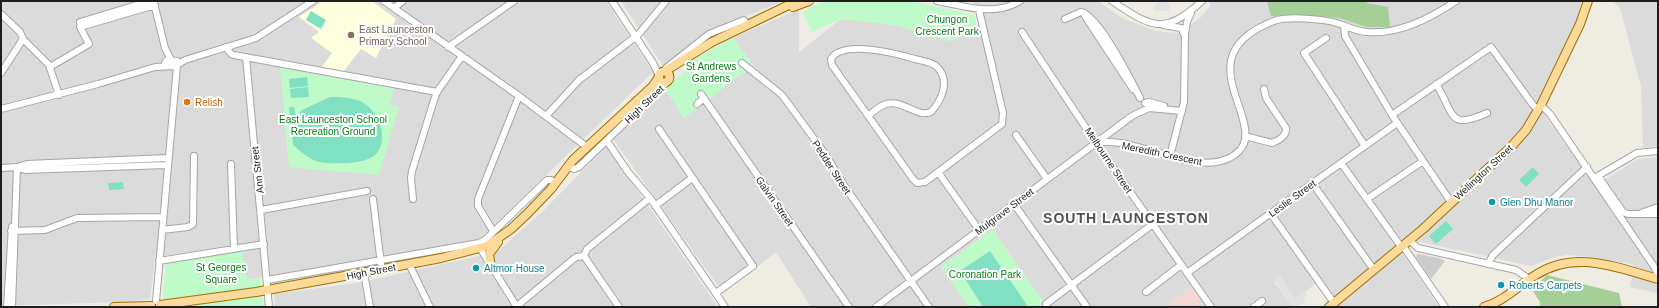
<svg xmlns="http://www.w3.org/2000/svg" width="1659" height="308" viewBox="0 0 1659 308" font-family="Helvetica,sans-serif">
<rect width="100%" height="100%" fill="#efece4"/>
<path fill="#dcdbdb" d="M1,1H606L653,72L478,241L247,280L240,244L155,257L150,299L120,302L1,306Z
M621,1H783L713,30L669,64L663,66Z
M970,1H1098L1122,18L1155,31L1179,33L1200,18L1211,5L1209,1H1582L1576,21L1536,103L1595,186L1638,159L1658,157V293L1630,287L1635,265L1594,257L1568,255L1555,257L1531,266L1421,242L1401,239L1396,244L1439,307H1339L1322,279L1295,299L1280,277L1274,282L1293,307H1215L1188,266L1181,272L1192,287L1165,307H1047L992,229L941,267L969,307H811L776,252L723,293L613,139L665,89L684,117L753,65L733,38L799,9V52L841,19L894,25L950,41L977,30L987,28L980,7Z
M1612,1H1658V146L1643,148L1641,87L1620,8Z
M607,146L718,307H275L274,294L357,283L497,252L543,211Z"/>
<path fill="#f1d6d2" d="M1192,287L1206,307H1165Z"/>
<path fill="#fdffdd" d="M323,1H372L396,19L376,58L361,49L343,72L322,67L332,53L311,38L319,32L299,17Z"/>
<path fill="#ccc" d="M1417,254L1439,258L1445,261L1431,279L1416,257Z"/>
<path fill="#a4d097" d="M1267,1H1367V3L1388,7L1390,27H1366L1340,18L1312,16H1271Z
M1547,275L1619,293L1622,307H1540V302L1532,290Z"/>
<path fill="#bffbc8" d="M823,1H911L975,15L977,30L950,41L894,25L841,19L812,32L803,12Z
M733,38L753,65L684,118L665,89L689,67L694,59Z
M280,68L394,88L390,105L399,107L379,175L289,167Z
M992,229L1047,307H969L941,267Z
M242,251L247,280L261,278V288L163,299L166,262Z
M262,296L263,307H175Z"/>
<path fill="#80e1c2" d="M311,11L326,20L321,29L306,20Z
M307,77L308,86L290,88L289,79Z
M308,87L309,97L291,98L290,89Z
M330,97C340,97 350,97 360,101C378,109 391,139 375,155C364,165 333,164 319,162C310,160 300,151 293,145L289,107H294L296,116L302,110Z
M1533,167L1539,174L1526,187L1519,180Z
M123,182L124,189L109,190L108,183Z
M1446,221L1453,229L1436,244L1429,236Z
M990,251L1027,305L1024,307H983L960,271Z"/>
<path fill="#e2e2e2" d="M1161,1H1166L1171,6L1169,11H1155V5Z
M1280,278L1295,299L1305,292L1307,295L1304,298L1306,301L1298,307H1293L1275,281Z"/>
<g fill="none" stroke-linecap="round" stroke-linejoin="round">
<g stroke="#a5a5a5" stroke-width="8">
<path id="minor" d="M384,1L519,96L587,147
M612,1L653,63L659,76
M937,1C965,6 994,17 1020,1
M1112,1C1151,27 1164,36 1202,1
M154,3L165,48L171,60
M394,8L403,1
M1,14L20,32L23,39L49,65L59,95
M1085,16L1133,89
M1065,19L1081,12C1098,14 1132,82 1140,98
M1163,25L1181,28L1185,36L1184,102L1170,156
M1344,26L1345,36L1367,73L1392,115L1451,202
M80,27L155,5
M1022,32L1098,146L1211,307
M1185,34L1187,22L1191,13
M1326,38L1304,53L1365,146
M226,47L231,54L234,55L437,92
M448,47L514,1
M246,57L269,307
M742,63L782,95L826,155L843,184L929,307
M177,65L185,60L256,38L313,1
M50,67L89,44L81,29L80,22L150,1
M666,68L709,34L744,20L747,25
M1,73L23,39
M1436,84C1455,113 1447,131 1487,113
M701,94L849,307
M1145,103L1149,102L1164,106
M697,104L704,98
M1541,105L1550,114L1653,265L1657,272V279
M1,109L98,84L155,67L175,66L177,65V61L167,60L165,63L168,66
M1392,115L1491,47L1533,105L1538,110
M546,116L579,80L638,35L666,1
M868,116C873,112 879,106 886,104C902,99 917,118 931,112C942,100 950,81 938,68C933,62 923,61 915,59C898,54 842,39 831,59L832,65L913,179L917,183L925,182L1002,124L1003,113L979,10
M659,129L753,266L716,293
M1016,135L1047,179
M1245,136L1272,143C1279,141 1287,135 1286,128L1266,98L1264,89
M607,141L628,172L650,198L725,307
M1097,143C1136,135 1189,175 1227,159C1287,133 1173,60 1274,21C1287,16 1324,19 1337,23C1347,26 1355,31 1366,32C1397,35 1431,18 1456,1
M1341,163L1402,248
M231,164L234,249
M568,166L574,169L579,167L667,82
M17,167L25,170L166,165
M1,168L17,167L27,164L167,158
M938,172L979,230
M1598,176L1623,212L1628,214H1658
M1596,177L1637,153L1658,151
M1313,184L1374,270
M373,199L381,264
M413,199L411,178L412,171L434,100L437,92L462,56
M1367,199L1423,161
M1014,204L1087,307
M655,206L692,178
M261,210L367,191
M1641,213L1658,207
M1271,214L1334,303
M162,230L188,227L193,224L194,156
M11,231L45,230L77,218L163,217
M493,231L478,206V199L519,96
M1410,241L1418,248L1516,270L1529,279
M1403,246L1445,307
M480,248L517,307
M584,256L587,249L650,198
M584,256L619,307
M159,261L264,244
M409,264L430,307
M1488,264L1493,255L1587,167
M364,273L370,307
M1187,273L1397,123
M267,280L479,243L485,240L547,180H551L556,183
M1146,292L1181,265
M156,301L177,66
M1046,304L1153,224
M517,306L576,257L584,256
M7,307L12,227
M12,307L17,167
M876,307L1132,116L1149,108L1182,111
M1254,307L1262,301"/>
</g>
<g stroke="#987100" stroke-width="10">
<path id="major" d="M793,7L809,1
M665,71L712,42L797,1
M658.5 77a5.5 5.5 0 1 1 11 0a5.5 5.5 0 1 1-11 0Z
M491,267L489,254L498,242
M160,305L256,292L372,271L441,258L487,246L511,229L528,213L551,189L573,160L652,87L659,77
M114,307L151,306
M1329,307L1423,229L1511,147L1526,130L1541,105L1580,24L1588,1
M1484,307C1504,301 1517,287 1534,276C1574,249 1615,267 1658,279"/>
</g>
<use href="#minor" stroke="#fff" stroke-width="6"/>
<use href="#major" stroke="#feda9a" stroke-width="8"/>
</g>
<circle fill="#8d6e63" stroke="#fff" stroke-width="1.5" cx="351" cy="35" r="4"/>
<circle fill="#e8710a" stroke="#fff" stroke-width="1.5" cx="187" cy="102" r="4"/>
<g fill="#0f9aa8" stroke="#fff" stroke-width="1.5">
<circle cx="1492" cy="202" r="4"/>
<circle cx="476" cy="268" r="4"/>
<circle cx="1501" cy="285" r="4"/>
</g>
<g text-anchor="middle" stroke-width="4" stroke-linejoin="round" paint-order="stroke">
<g font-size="10" fill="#09801b" stroke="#fff">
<text x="947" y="23">Chungon<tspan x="947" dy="12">Crescent Park</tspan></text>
<text x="711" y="70">St Andrews<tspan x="711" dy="12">Gardens</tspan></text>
<text x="333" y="123">East Launceston School<tspan x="333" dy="12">Recreation Ground</tspan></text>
<text x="221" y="271">St Georges<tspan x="221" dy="12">Square</tspan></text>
<text x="985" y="278">Coronation Park</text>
</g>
<g font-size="10" fill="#785e54" stroke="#fff" text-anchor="start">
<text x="359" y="33">East Launceston<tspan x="359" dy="12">Primary School</tspan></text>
</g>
<g font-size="10" fill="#c56008" stroke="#fff" text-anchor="start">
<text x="195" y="106">Relish</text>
</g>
<g font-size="10" fill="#1e1e1e" stroke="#fff">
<text transform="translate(644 104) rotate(-44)" y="4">High Street</text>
<text transform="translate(1162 153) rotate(12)" y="4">Meredith Crescent</text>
<text transform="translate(1109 160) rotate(56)" y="4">Melbourne Street</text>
<text transform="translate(832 167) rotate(57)" y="4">Pedder Street</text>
<text transform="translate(257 170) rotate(-97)" y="4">Ann Street</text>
<text transform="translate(1483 172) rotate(-43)" y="4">Wellington Street</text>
<text transform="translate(1292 198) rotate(-36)" y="4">Leslie Street</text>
<text transform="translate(775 201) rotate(55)" y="4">Galvin Street</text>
<text transform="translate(1004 211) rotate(-37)" y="4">Mulgrave Street</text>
<text transform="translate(371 271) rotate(-11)" y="4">High Street</text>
</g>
<g font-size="10" fill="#0d838f" stroke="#fff" text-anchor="start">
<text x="1500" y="206">Glen Dhu Manor</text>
<text x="484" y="272">Altmor House</text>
<text x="1509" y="289">Roberts Carpets</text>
</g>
<g font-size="14" font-weight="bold" letter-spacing="1" fill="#515151" stroke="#fff">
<text x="1126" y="223">SOUTH LAUNCESTON</text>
</g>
</g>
<rect width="1659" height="308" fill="none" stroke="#1e1e1e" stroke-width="4"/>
</svg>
